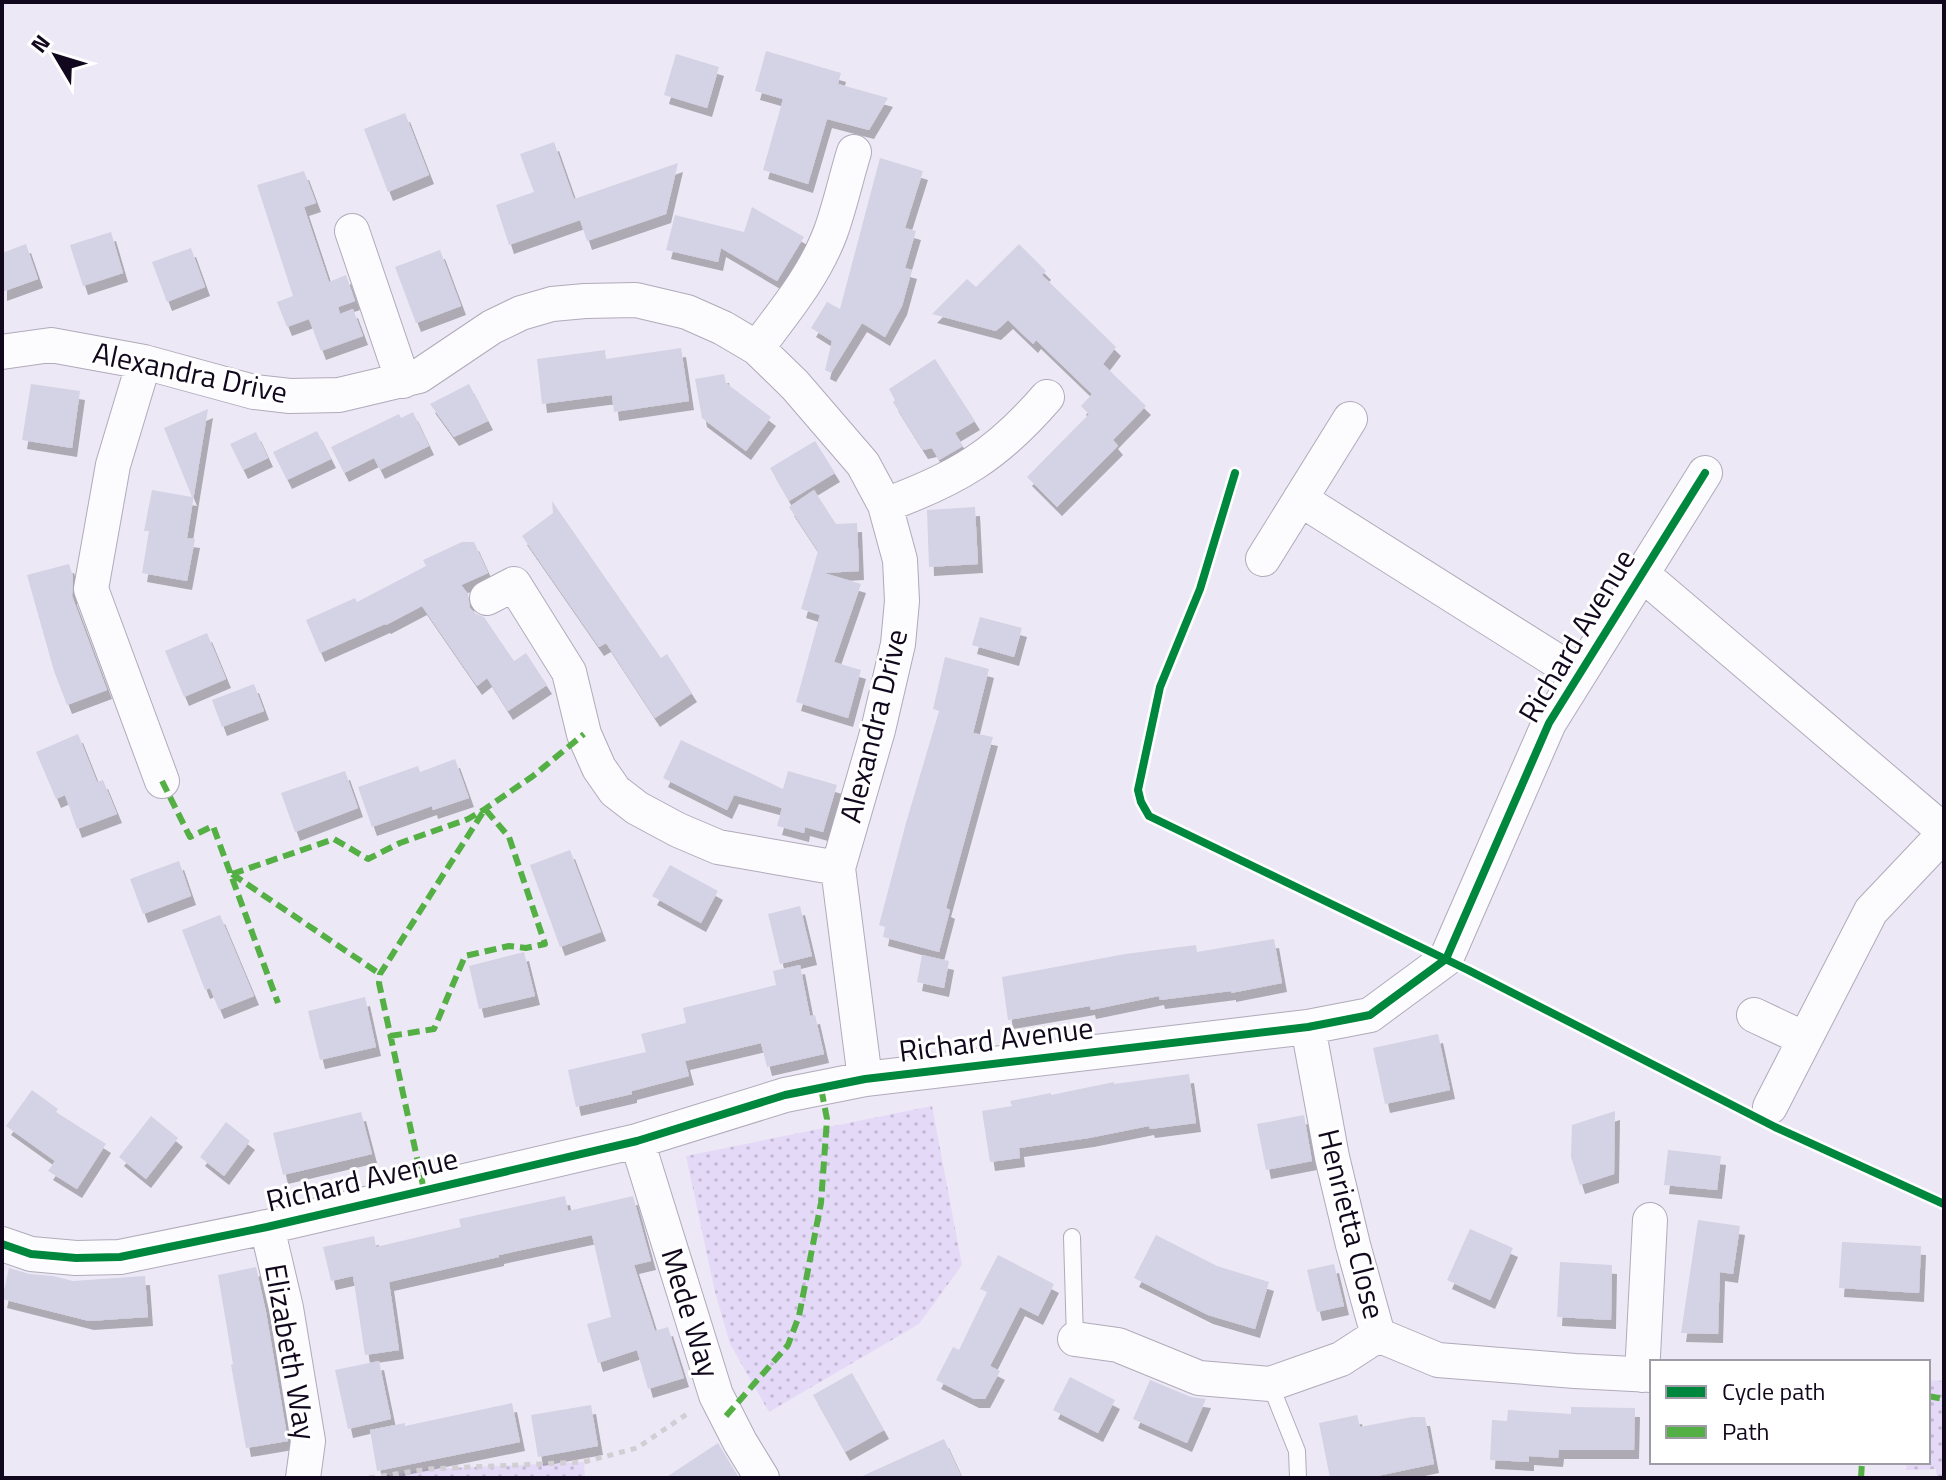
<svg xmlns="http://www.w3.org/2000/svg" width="1946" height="1480" viewBox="0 0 1946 1480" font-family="'Titillium Web',sans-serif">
<defs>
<pattern id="park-dots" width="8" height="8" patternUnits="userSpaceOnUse" patternTransform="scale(2)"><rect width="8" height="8" fill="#e5d9f8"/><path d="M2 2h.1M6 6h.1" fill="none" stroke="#c3b9d4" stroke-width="1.8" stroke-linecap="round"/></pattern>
<filter id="shadow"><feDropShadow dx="5" dy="9" stdDeviation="0" flood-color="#0004"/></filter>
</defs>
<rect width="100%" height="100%" fill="#ede8f5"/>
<path fill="url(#park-dots)" d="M932,1106L962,1265L919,1324L769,1412L730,1344L715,1292L686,1156Z
M1928,1380L1944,1381V1478H1937L1936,1469L1906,1470L1907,1462H1928Z
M584,1462L585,1478H369L428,1469Z"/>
<path fill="#d4d2e5" filter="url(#shadow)" d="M766,51L841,73L838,84L888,98L869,130L827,119L808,184L763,170L783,99L755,91Z
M676,54L719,67L707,108L664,95Z
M405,113L429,175L388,192L364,129Z
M554,142L574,199L678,163L666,214L587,241L580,220L509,245L496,205L534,192L520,154Z
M880,158L923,171L905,228L916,231L905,268L912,270L902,306L885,337L862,323L831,373L825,370L832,341L811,328L827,302L840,309Z
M304,171L316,203L304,207L329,282L346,275L355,301L338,307L340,314L353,309L363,336L321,351L309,319L287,327L277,302L293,296L257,185Z
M752,207L804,237L777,281L721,248L718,262L666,250L675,215L744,232Z
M111,232L123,273L83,286L70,245Z
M26,244L38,279L2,292V253Z
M1019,244L1046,271L1042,275L1116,347L1103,364L1146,406L1113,440L1118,446L1057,507L1027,477L1089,414L1081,406L1092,394L1036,340L1033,344L1008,320L996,331L932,314L967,279L976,287Z
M191,248L205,287L167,302L152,262Z
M440,250L461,306L416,323L395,267Z
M681,348L689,401L614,412L612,395L542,404L537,359L605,350L606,359Z
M935,359L975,421L955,433L963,446L939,460L932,448L923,450L893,402L895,400L889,389Z
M724,374L726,383L771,417L746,451L702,418L695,379Z
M31,384L80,391L72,448L22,440Z
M469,384L488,421L454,437L430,404Z
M208,409L187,538L195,539L187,581L142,573L149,531H144L152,490L192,497L164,428Z
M413,412L429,446L380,470L374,458L344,473L331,447L399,414L401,418Z
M317,431L331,459L287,480L273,452Z
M256,432L268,458L243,470L230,444Z
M815,441L835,473L789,501L770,468Z
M814,490L836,524L857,523L859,571L824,573L861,584L834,662L861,670L848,718L796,702L820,615L801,609L818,551L789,507Z
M552,501L661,658L667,654L692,693L655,718L606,643L599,647L522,536L553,513Z
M975,507L978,564L929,567L927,510Z
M462,542H474L488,573L461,585L468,594L470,608L476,614L484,617L514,661L526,653L547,685L508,711L487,678L477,686L422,606L386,625L385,624L320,653L306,620L355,598L357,602L426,566L423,560Z
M69,564L73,577L72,596L107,690L67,705L54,671L27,575Z
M980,617L1022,628L1014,657L972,645Z
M207,633L226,679L184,697L165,651Z
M945,657L989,669L973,733L993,737L946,908L950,910L939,952L883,937L885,927L879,925L906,823L939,711L933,709Z
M254,684L264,711L222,727L212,700Z
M78,734L97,782L103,780L117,814L77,829L65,795L56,799L36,752Z
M681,740L783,789L788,771L837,785L823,832L805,827L804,833L777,826L782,808L734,795L727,810L663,778Z
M455,759L469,798L433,810L432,806L372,827L358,787L418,766L420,772Z
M345,771L358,808L295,832L281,793Z
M570,850L601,932L560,947L530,865Z
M179,861L191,896L143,914L130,879Z
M670,865L718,891L701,923L652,896Z
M800,906L812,956L780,964L768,914Z
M220,915L254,996L219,1010L210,988L205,990L182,930Z
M1274,939L1282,983L1231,993V991L1160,1000L1159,996L1091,1010L1090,1006L1008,1020L1002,977L1125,954L1196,945L1197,952Z
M524,952L535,996L479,1009L469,966Z
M922,955L949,961L944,988L917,982Z
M800,965L810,1016L815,1015L824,1054L767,1067L761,1043L685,1061L689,1076L632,1091V1094L576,1107L568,1070L646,1052L641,1034L686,1023L683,1008L776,985L773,971Z
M365,997L376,1047L320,1060L308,1011Z
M1438,1034L1450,1090L1385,1104L1373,1048Z
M1189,1074L1196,1123L1150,1129L1149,1126L1089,1138L1019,1148L1020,1158L990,1162L982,1111L1012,1106L1010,1101L1051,1093V1095L1114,1082V1084Z
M32,1090L58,1109L56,1112L106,1144L77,1189L48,1171L55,1161L6,1126Z
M1615,1111L1614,1174L1580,1185L1571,1157L1572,1125Z
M361,1112L372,1154L283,1175L273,1133Z
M1304,1115L1312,1161L1266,1170L1257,1124Z
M151,1116L178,1138L146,1179L119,1157Z
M226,1122L250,1141L224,1176L200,1157Z
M1668,1150L1721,1156L1717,1190L1664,1185Z
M565,1196L568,1211L633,1196L651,1261L634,1265L655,1331L668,1327L684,1378L648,1389L637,1350L598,1363L587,1324L611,1317L592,1235L499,1255V1257L389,1282L399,1350L365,1355L353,1276L331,1281L323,1247L374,1236L376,1247L461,1227L459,1219Z
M1698,1220L1740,1226L1733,1274L1720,1272L1718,1334L1681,1333Z
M1470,1229L1513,1248L1490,1300L1447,1280Z
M1156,1235L1217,1266L1269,1282L1255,1329L1208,1315L1134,1278Z
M1842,1242L1921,1246L1919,1293L1839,1288Z
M998,1255L1054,1284L1038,1316L1020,1307L990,1366L1000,1371L985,1399H974L936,1380L953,1347L959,1350L987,1292L980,1289Z
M1560,1262L1612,1265L1611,1320L1557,1317Z
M1334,1264L1344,1306L1317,1312L1307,1270Z
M256,1267L266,1312L288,1441L246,1448L231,1365L233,1364L218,1275Z
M9,1268L29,1274L53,1276L73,1281L145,1276L148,1317L89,1321L2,1299Z
M379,1361L391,1419L348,1429L335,1370Z
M852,1373L884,1430L845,1452L813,1395Z
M1070,1377L1115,1400L1098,1433L1053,1410Z
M1150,1380L1191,1397L1206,1399L1187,1443L1133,1419Z
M512,1403L520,1442L377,1471L370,1430L405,1423V1426Z
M591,1405L598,1446L538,1457L531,1415Z
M1571,1407L1635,1408L1634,1450H1559L1558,1458L1529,1456V1462L1490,1460L1492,1420L1507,1421L1508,1410L1571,1414Z
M1357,1415L1360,1427L1412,1417H1425L1434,1464L1368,1478H1330L1319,1423Z
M944,1439L962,1478H858Z
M718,1443L739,1478H665Z"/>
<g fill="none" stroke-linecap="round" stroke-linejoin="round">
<g stroke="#b0aaba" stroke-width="18">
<path id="service" d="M1072,1237L1075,1339
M1270,1384L1297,1451L1298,1478"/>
</g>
<g stroke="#b0aaba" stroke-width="36">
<path id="minor" d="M352,231L403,381
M757,348C784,312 815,275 831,231C840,206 846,178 854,152
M2,352L51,345L144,362L254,392L290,396L339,395L419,376L492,327L521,313L552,304L585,301L636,300L687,312L723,328L757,348L795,385L863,464L885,505L900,560L902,601L898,644L878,730L838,868L865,1079
M144,362L113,465L91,589L162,781
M1300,499L1579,675
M885,505C957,479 997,455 1047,397
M1263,559L1350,419
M1642,574L1944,831
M487,598L514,584L569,672L584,734L599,768L615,791L637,808L678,830L718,847L838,868
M1754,1015L1805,1039
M1308,1027L1332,1157L1353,1245L1378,1335L1438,1360L1575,1371L1652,1375
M1770,1107L1871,911L1944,834
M637,1141L716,1395L740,1442L762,1478
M267,1227L286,1308L308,1441L303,1478
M2,1244L31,1254L76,1258L120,1257L267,1227L637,1141L785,1095L865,1079L1308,1027L1370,1015L1446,959L1549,723L1705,473
M1075,1339L1118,1345L1199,1378L1270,1384L1341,1359L1378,1335
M1642,1375L1650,1220"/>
</g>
<path stroke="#d1ced4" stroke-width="5" stroke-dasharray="6 6" stroke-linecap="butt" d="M369,1478L428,1469L584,1462L637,1448L687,1414"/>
<use href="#service" stroke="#fcfcfe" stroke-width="16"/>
<use href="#minor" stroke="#fcfcfe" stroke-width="34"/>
<path stroke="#54b045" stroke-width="6" stroke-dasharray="12 6" stroke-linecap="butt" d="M162,781L190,837L213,826L278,1003
M232,874L334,839L368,859L400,843L468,819L485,809L533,776L584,734
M232,874L380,974
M390,1036L434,1029L465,956L509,946L526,948L545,944L509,837L485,809L380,974L379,983L424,1190
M1928,1396L1944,1399
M726,1416L788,1345L799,1316L821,1203L827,1119L821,1088
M1861,1478L1862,1462"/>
<g stroke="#fff" stroke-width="13">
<path id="cycleway" d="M1235,473L1200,589L1160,687L1138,790L1141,802L1149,816L1468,970L1775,1127L1944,1204
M2,1244L31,1254L76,1258L120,1257L267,1227L637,1141L785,1095L865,1079L1308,1027L1370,1015L1446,959L1549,723L1705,473"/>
</g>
<use href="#cycleway" stroke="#00873e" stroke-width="8"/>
</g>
<g text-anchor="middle" stroke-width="6" stroke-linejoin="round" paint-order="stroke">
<g font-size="30" fill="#12081d" stroke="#fff">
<text transform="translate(190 373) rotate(12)" y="10">Alexandra Drive</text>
<text transform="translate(1577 636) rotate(-59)" y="10">Richard Avenue</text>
<text transform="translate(874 726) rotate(-76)" y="10">Alexandra Drive</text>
<text transform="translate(996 1040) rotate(-7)" y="10">Richard Avenue</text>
<text transform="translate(362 1180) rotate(-13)" y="10">Richard Avenue</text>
<text transform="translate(1351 1224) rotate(76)" y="10">Henrietta Close</text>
<text transform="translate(690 1313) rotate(73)" y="10">Mede Way</text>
<text transform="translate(290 1352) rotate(80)" y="10">Elizabeth Way</text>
</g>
</g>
<rect width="1946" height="1480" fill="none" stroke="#12081d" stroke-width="8"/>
<rect x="1650" y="1360" width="280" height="104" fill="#ffffff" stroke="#a09ca5" stroke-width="2"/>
<rect x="1666" y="1386" width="40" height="12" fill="#00873e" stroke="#a09ca5" stroke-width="2"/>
<text x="1722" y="1400" font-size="24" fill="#12081d">Cycle path</text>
<rect x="1666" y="1426" width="40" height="12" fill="#54b045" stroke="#a09ca5" stroke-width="2"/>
<text x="1722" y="1440" font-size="24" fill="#12081d">Path</text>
<g transform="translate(56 56) rotate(308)" stroke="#ffffff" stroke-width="6" paint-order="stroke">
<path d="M0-6L14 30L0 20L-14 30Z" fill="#12081d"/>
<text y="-12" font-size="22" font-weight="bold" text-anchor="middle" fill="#12081d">N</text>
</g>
</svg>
